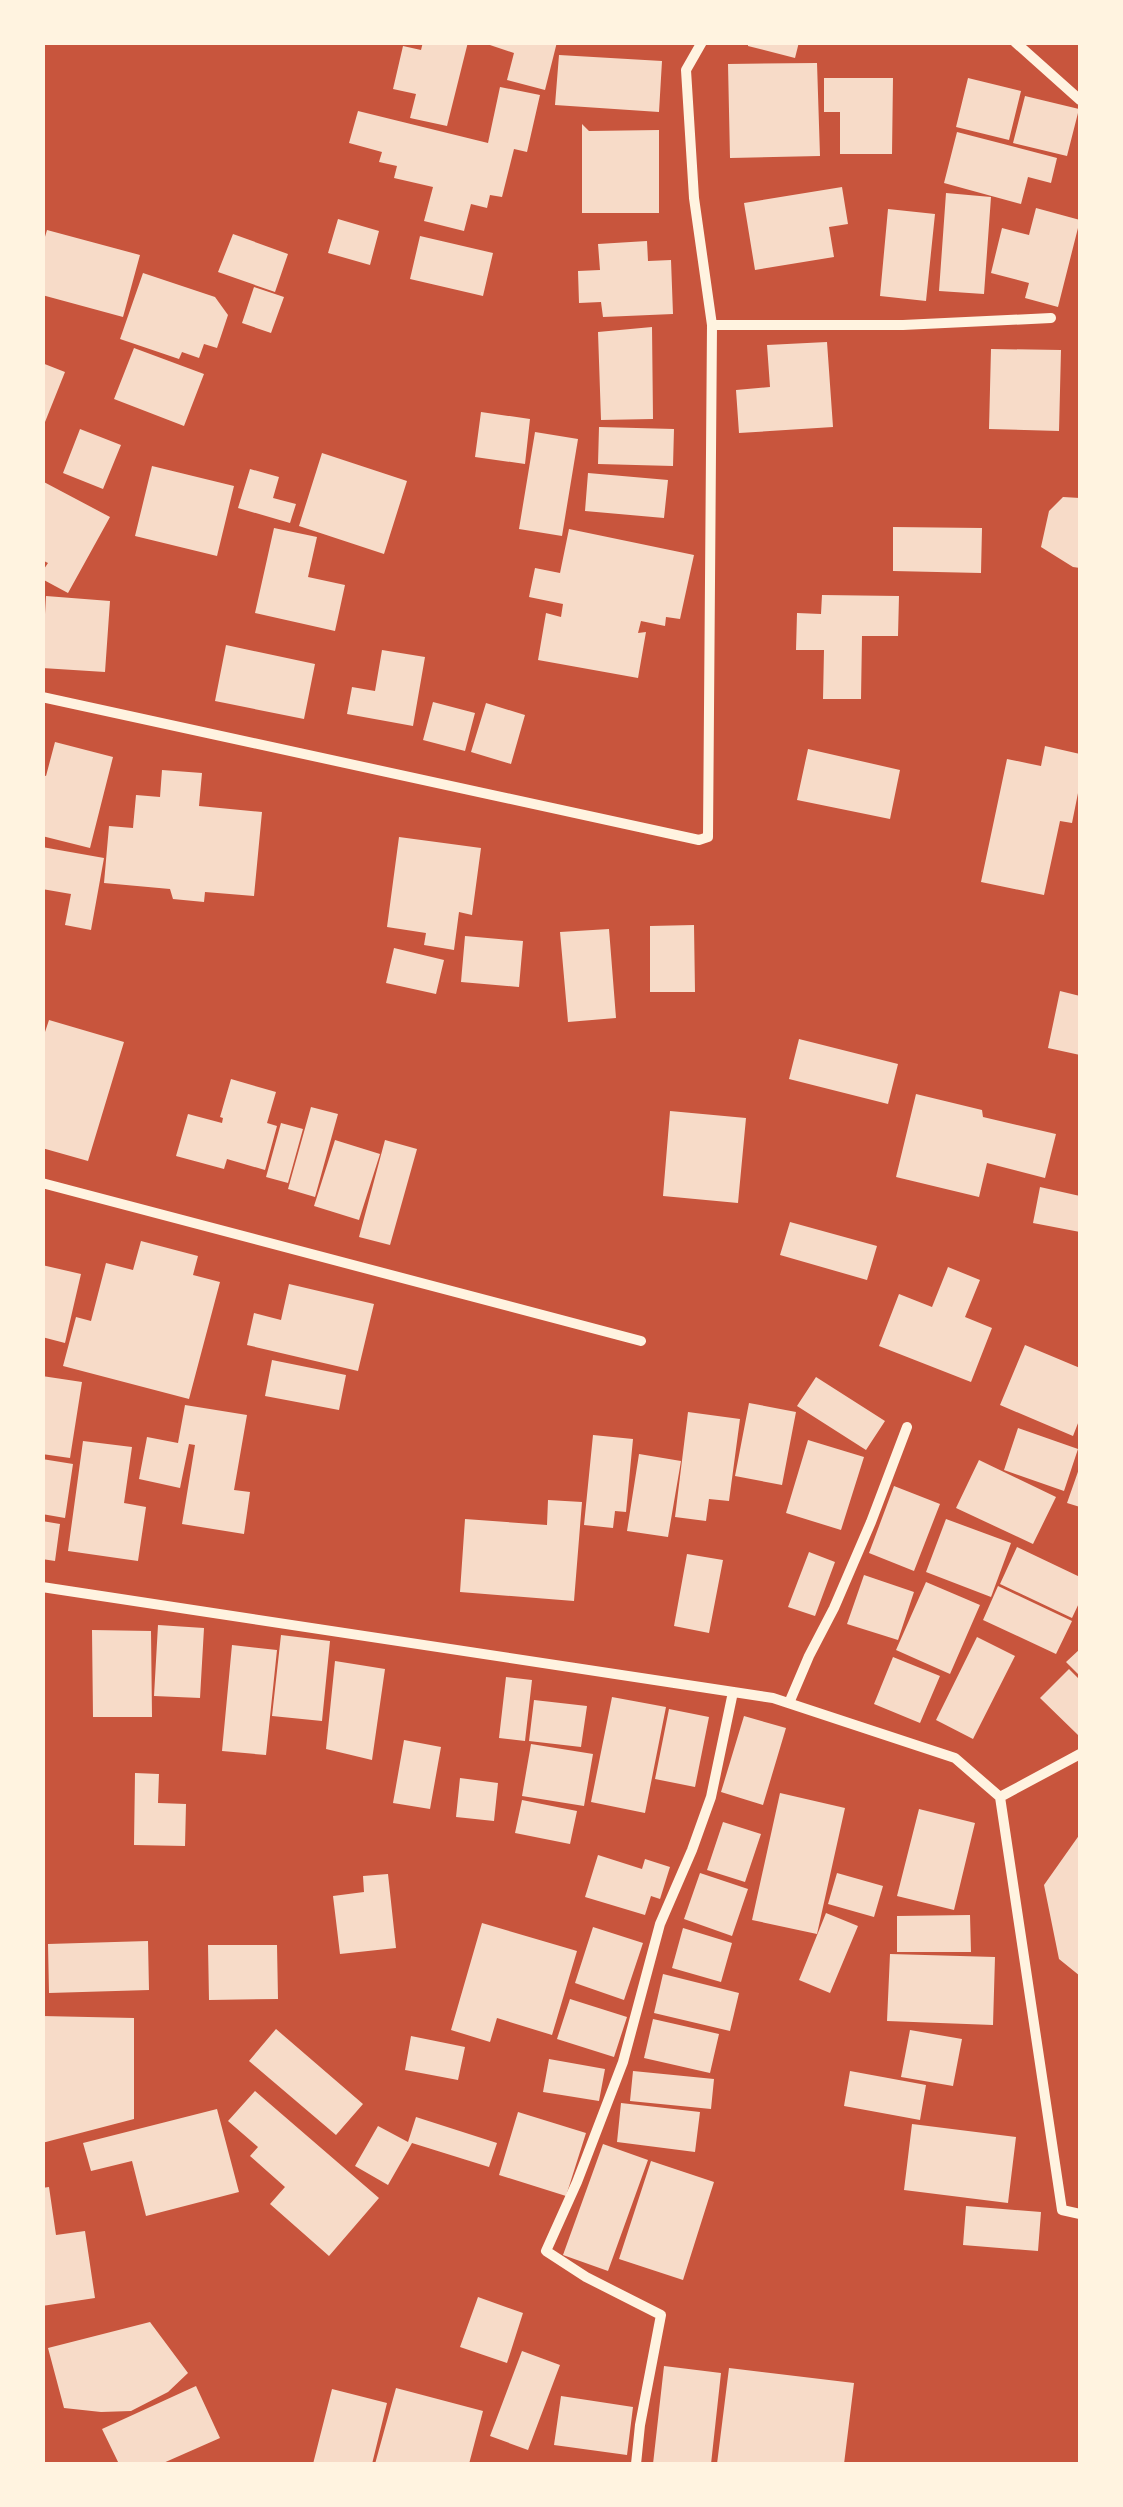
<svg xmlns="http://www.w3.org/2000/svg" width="1123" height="2507" viewBox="0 0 1123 2507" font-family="Cabin,sans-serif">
<rect width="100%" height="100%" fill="#c8553d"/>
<path fill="#f7dbc8" d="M423,42H468L447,126L410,118L416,94L393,89L403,46L421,50Z
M481,42H557L545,90L507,80L514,53Z
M748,42H799L795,58L748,46Z
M559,55L662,61L659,112L555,105Z
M817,63L820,156L730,158L728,64Z
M824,78H893L892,154H840V112H824Z
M968,78L1021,91L1009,140L956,127Z
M500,87L540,95L527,152L514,149L502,197L490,195L487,208L471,204L464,231L424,221L433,187L394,178L397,166L379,162L382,152L349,143L358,111L488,143Z
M1025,96L1079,109L1067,156L1013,143Z
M582,124L589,131L659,130V213H582Z
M957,132L1057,158L1051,183L1028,177L1021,204L944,183Z
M842,187L848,224L829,227L834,257L755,270L744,203Z
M946,193L991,197L984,294L939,291Z
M1036,208L1080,220L1058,307L1025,298L1029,283L991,273L1002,228L1029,235Z
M888,209L935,214L926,301L880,296Z
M338,219L379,231L370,265L328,253Z
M47,230L140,255L123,317L42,295V247Z
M233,234L288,254L275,292L218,272Z
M420,236L493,253L483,296L410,279Z
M647,241L648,261L671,260L673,314L603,317L601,302L579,303L578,271L600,270L598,244Z
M143,273L215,297L228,315L217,348L204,344L199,358L182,352L179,359L120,339Z
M254,287L284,297L271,333L242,323Z
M652,327L653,419L601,420L598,332Z
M827,342L833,427L739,433L736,390L770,387L767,345Z
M134,348L204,374L184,426L114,399Z
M991,349L1061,350L1059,431L989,429Z
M42,363L65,372L43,427H42Z
M481,412L530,419L525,464L475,457Z
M599,427L674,429L673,466L598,464Z
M80,429L121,445L103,489L63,473Z
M535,432L578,439L562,536L519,529Z
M322,453L407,481L384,554L299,526Z
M152,466L234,486L217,556L135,536Z
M250,469L279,477L273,498L296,504L290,523L238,508Z
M588,473L668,480L664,518L585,511Z
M42,481L110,517L68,593L42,579V572L48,563L42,560Z
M1063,497L1080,498V568L1073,567L1041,547L1049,511Z
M893,527L982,528L981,573L893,571Z
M274,528L317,537L308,577L345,585L335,631L255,613Z
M569,529L694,555L680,619L666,617L665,626L641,621L638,633L646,632L638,678L538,660L546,613L561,617L563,604L529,597L535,568L560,573Z
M822,595L899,596L898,636H862L861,699H823L824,650H796L797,613L821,614Z
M46,596L110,601L105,672L42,668Z
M226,645L315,664L304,719L215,701Z
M382,650L425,657L413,726L347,714L352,687L375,691Z
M433,702L475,713L465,751L423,740Z
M486,703L525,715L511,764L471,752Z
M55,742L113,757L90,848L42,836V775L46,776Z
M1045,746L1080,754V783L1072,823L1060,821L1044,895L981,882L1007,759L1041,766Z
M808,749L900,770L890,819L797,800Z
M162,770L202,773L199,806L262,812L254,896L205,892L204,902L173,899L170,889L104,883L109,826L133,828L136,795L160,797Z
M399,837L481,848L472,915L459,912L454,950L424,945L426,933L387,927Z
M42,847L104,858L91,930L65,925L71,894L42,889Z
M694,925L695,992H650V926Z
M609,929L616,1018L568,1022L560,932Z
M465,936L523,941L519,987L461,982Z
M394,948L444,960L436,994L386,983Z
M1060,991L1080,996V1055L1048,1048Z
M49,1020L124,1042L88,1161L42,1148V1041Z
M799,1039L898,1064L888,1104L789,1079Z
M231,1079L276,1092L267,1123L277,1126L265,1170L227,1159L224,1169L176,1156L188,1114L222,1123L223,1118L220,1117Z
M916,1094L982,1110L983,1117L1056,1134L1045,1178L987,1163L979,1197L896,1177Z
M311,1107L338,1114L315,1197L288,1189Z
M670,1111L746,1118L738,1203L663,1196Z
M281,1123L303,1129L288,1183L266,1177Z
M335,1140L380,1154L359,1220L314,1206Z
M385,1140L417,1149L390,1245L359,1237Z
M1040,1187L1080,1196V1232L1033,1223Z
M790,1222L877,1246L867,1280L780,1255Z
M141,1241L198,1256L193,1275L220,1282L189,1399L63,1366L76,1317L91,1321L106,1263L133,1270Z
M42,1265L81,1274L65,1343L42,1337Z
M948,1267L980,1280L965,1317L992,1328L971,1382L879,1346L899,1294L932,1307Z
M289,1284L374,1304L358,1371L247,1345L254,1313L281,1320Z
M1025,1345L1080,1368V1418L1073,1436L1000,1405Z
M272,1360L346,1375L339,1410L265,1396Z
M42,1376L82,1382L70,1458L42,1454Z
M816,1377L885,1421L866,1450L797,1406Z
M749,1403L796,1412L782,1485L735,1476Z
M185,1405L247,1415L234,1490L250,1492L244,1534L182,1524L195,1445L189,1444L180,1488L139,1479L147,1437L178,1443Z
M688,1412L740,1419L729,1501L709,1499L706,1521L675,1517Z
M1018,1428L1078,1449L1064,1491L1004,1470Z
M593,1435L633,1439L626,1512L615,1511L613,1528L584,1525Z
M808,1440L864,1457L841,1530L786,1513Z
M83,1441L132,1447L124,1503L146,1507L138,1561L68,1551Z
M639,1454L681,1461L668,1537L627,1531Z
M42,1459L73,1464L65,1518L42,1514Z
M979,1460L1056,1497L1033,1544L956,1508Z
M1080,1466V1507L1067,1503Z
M894,1486L940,1504L914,1571L869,1553Z
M548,1500L582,1502L574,1601L460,1592L465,1519L547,1525Z
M946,1519L1011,1543L991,1597L926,1572Z
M42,1521L60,1524L55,1561L42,1559Z
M1017,1547L1080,1577V1601L1072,1618L1000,1584Z
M809,1552L835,1562L815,1616L788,1607Z
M687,1554L723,1560L709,1633L674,1626Z
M864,1575L914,1592L898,1640L847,1624Z
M926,1582L980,1605L950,1674L896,1650Z
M998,1586L1072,1621L1056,1654L983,1620Z
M158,1625L204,1628L200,1698L154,1696Z
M92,1630L151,1631L152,1717H93Z
M281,1635L330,1641L322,1721L272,1716Z
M977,1637L1015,1656L973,1739L936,1720Z
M232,1645L277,1650L266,1755L222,1751Z
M1080,1649V1676L1066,1662Z
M893,1657L940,1676L920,1723L874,1704Z
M335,1661L385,1669L372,1760L326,1749Z
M1069,1669L1080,1680V1732L1078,1735L1040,1698Z
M506,1677L532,1680L525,1741L499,1738Z
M612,1697L666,1707L645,1813L591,1802Z
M534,1700L587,1706L581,1747L529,1741Z
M669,1709L709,1717L695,1787L655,1779Z
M744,1716L786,1728L763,1805L721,1792Z
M404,1740L441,1747L430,1809L393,1803Z
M531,1744L593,1754L584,1806L522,1796Z
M135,1773L159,1774L158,1803L186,1804L185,1846L134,1845Z
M460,1778L498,1783L494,1821L456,1817Z
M780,1793L845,1808L817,1934L752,1920Z
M522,1800L577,1811L570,1844L515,1833Z
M919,1809L975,1823L954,1910L897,1896Z
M723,1822L761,1834L745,1882L707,1870Z
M1080,1834V1976L1059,1959L1044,1885Z
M598,1855L642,1869L645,1859L670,1867L660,1899L651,1896L645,1915L585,1897Z
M700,1873L748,1889L732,1936L684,1919Z
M837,1873L883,1886L874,1917L828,1904Z
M388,1874L396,1948L340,1954L333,1896L364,1892L363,1876Z
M826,1913L858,1926L830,1993L799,1980Z
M970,1915L971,1952H897V1916Z
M482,1923L577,1951L552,2035L497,2018L490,2042L451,2030Z
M593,1927L643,1943L624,2000L575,1983Z
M683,1928L732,1943L721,1982L672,1968Z
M148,1941L149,1990L49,1993L48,1944Z
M208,1945H277L278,1999L209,2000Z
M890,1954L995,1957L993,2025L887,2021Z
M663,1974L739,1993L730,2031L654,2013Z
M570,1999L627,2017L614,2057L557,2039Z
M42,2016L134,2018V2119L42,2143Z
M653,2019L719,2034L710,2073L644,2058Z
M276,2029L363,2104L336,2135L249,2061Z
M910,2030L962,2039L953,2086L901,2077Z
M411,2036L465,2047L458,2080L405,2070Z
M549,2059L605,2069L599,2101L543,2092Z
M633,2071L714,2079L711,2109L630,2101Z
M850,2071L926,2085L920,2120L844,2106Z
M255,2091L379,2198L329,2256L270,2204L285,2187L250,2156L258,2147L228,2121Z
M621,2103L700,2112L695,2152L617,2142Z
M217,2109L239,2192L146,2216L132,2161L91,2171L83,2143Z
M518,2112L586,2133L566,2196L499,2175Z
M416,2117L497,2143L489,2167L412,2143L388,2185L355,2166L378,2126L408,2142Z
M912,2124L1016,2137L1008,2203L904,2190Z
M603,2144L648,2160L608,2271L563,2255Z
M651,2161L714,2182L683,2280L619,2259Z
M49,2187L56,2235L85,2231L95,2298L42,2306V2188Z
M966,2206L1041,2212L1038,2251L963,2245Z
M478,2297L523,2313L507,2363L460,2347Z
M150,2322L188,2373L168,2392L131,2411L101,2412L64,2408L48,2348Z
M522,2351L560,2365L528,2450L490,2436Z
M664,2366L721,2373L711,2464H653Z
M729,2368L854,2383L844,2464H717Z
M196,2386L220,2438L161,2464H119L102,2429Z
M396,2388L483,2411L469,2464H375Z
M332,2389L387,2403L372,2464H313Z
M561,2396L633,2407L627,2455L554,2445Z"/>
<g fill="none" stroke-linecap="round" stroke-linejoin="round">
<path stroke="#fff3e0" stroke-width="10" d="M1015,42L1080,100
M712,325H903L1051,318
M42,697L699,840L708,837L712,325L694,198L686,70L702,42
M42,1183L641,1341
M42,1587L773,1698L955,1758L1000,1797L1062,2210L1080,2214
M789,1703L809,1656L834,1608L871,1522L907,1427
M1000,1797L1080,1754
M636,2464L640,2425L661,2315L586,2277L546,2251L577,2182L623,2062L660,1924L692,1850L711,1797L733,1692"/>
</g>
<rect width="1123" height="2507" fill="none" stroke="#fff3e0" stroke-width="90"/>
</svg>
